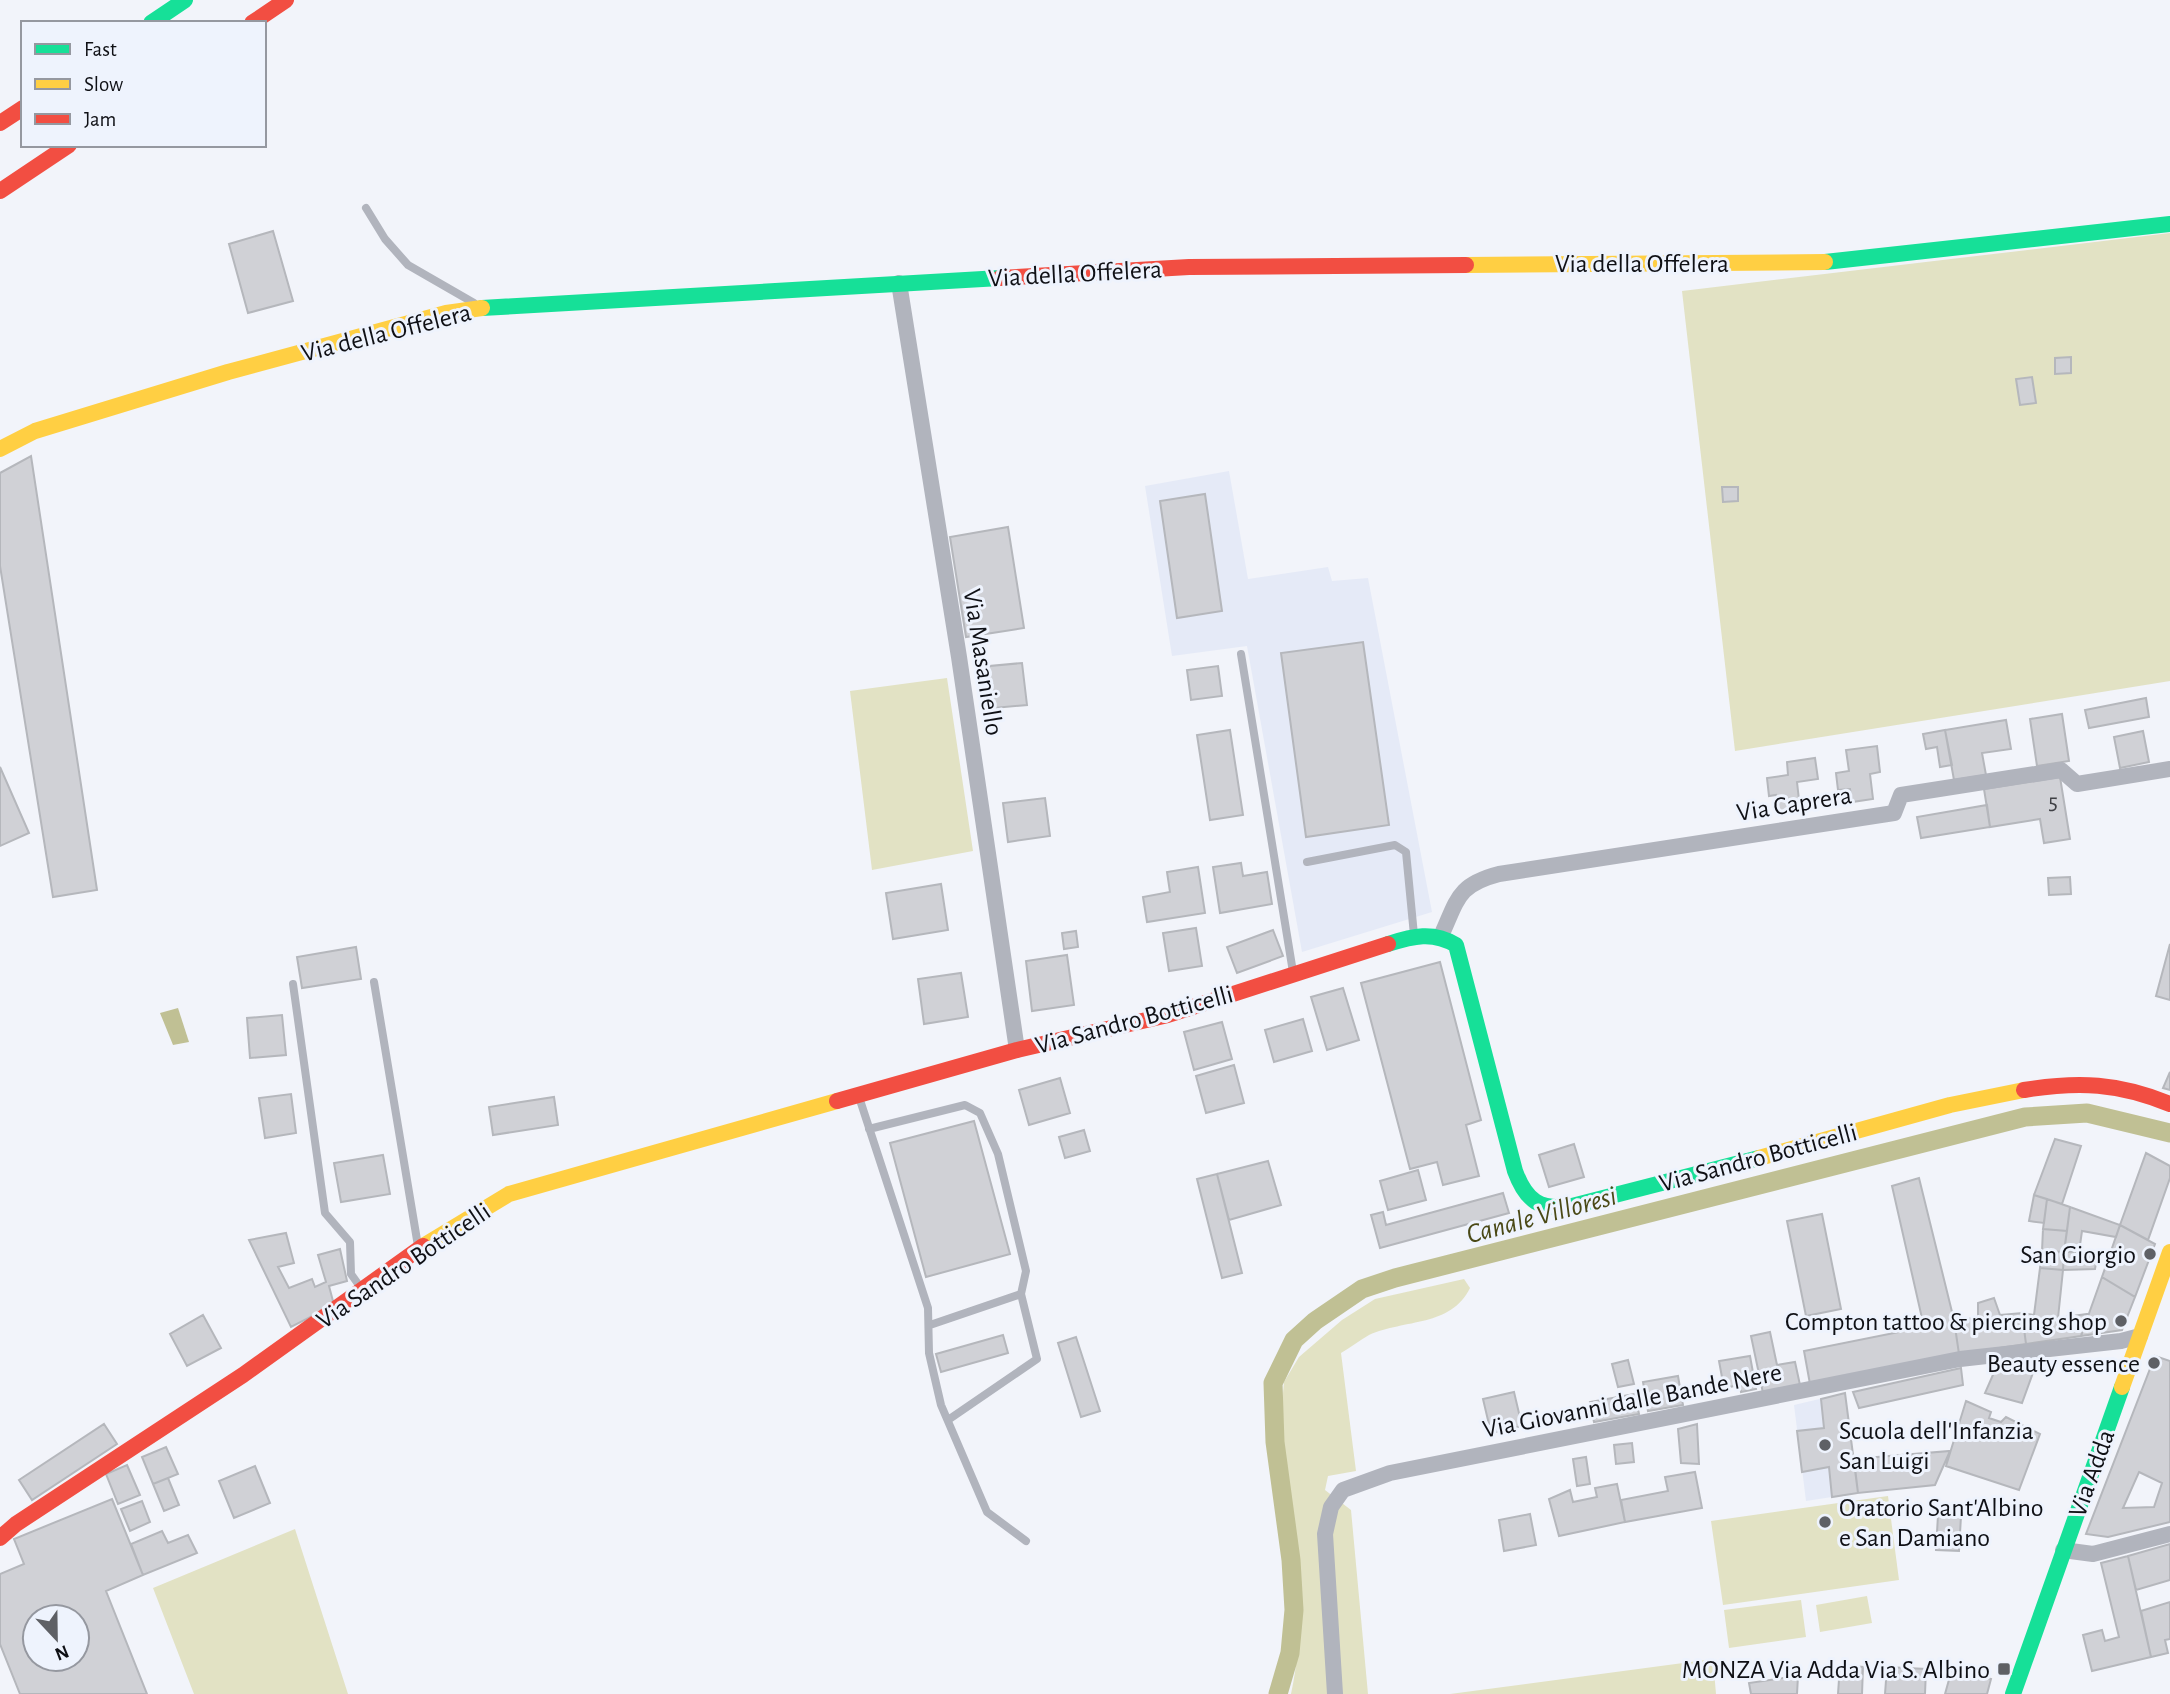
<svg xmlns="http://www.w3.org/2000/svg" width="2170" height="1694" viewBox="0 0 2170 1694" font-family="'Alegreya Sans',sans-serif">
<rect width="100%" height="100%" fill="#f2f4fa"/>
<path fill="#e5eaf7" d="M1229,471L1248,579L1328,567L1332,581L1368,578L1432,912L1302,952L1247,646L1172,656L1145,486Z
M1845,1393L1858,1493L1806,1501L1794,1405Z"/>
<path fill="#e2e2c4" d="M2170,233V681L1735,751L1682,291Z
M947,678L973,851L872,870L850,691Z
M1464,1279L1470,1288C1451,1327 1405,1319 1369,1335C1360,1340 1350,1348 1341,1353L1356,1471L1328,1476L1325,1490L1351,1510L1368,1694H1291C1311,1603 1290,1507 1281,1415L1284,1382L1299,1357L1342,1320L1375,1299Z
M1888,1496L1899,1580L1723,1605L1711,1521Z
M295,1529L348,1694H194L153,1588Z
M1867,1596L1872,1623L1820,1632L1816,1605Z
M1801,1600L1806,1637L1729,1648L1724,1610Z
M1713,1659L1716,1694H1450Z"/>
<path fill="#c0c094" d="M178,1008L189,1042L173,1045L160,1013Z"/>
<g fill="none" stroke-linecap="round" stroke-linejoin="round">
<path stroke="#c0c094" stroke-width="19" d="M1278,1694L1290,1653L1294,1610L1291,1560L1275,1442L1273,1383L1294,1340L1315,1321L1362,1289L1395,1278L2025,1117L2087,1113L2170,1133"/>
</g>
<path fill="#d0d1d6" stroke="#b5b7bc" stroke-width="2" fill-rule="evenodd" d="M273,231L293,301L248,313L229,244Z
M2071,357V373L2055,374V358Z
M2032,377L2036,403L2020,405L2016,379Z
M31,456L97,890L53,897L0,566V473Z
M1722,487H1738V501L1723,502Z
M1205,494L1222,611L1177,618L1160,501Z
M1008,527L1024,628L966,637L950,537Z
M1363,642L1389,825L1306,837L1281,653Z
M1022,663L1027,705L983,709L979,667Z
M1218,666L1222,696L1191,700L1187,670Z
M2146,698L2149,717L2089,728L2085,710Z
M2062,714L2069,761L2037,766L2030,719Z
M2006,720L2011,749L1982,753L1986,775L1954,780L1945,730Z
M1230,730L1243,815L1210,820L1197,735Z
M1945,730L1952,765L1940,767L1937,747L1926,749L1923,734Z
M2143,731L2149,762L2120,768L2114,737Z
M1877,746L1880,772L1870,774L1873,799L1852,802L1850,789L1838,790L1836,773L1849,771L1846,750Z
M1815,758L1818,779L1797,782L1800,809L1778,812L1776,795L1769,796L1767,778L1788,775L1787,762Z
M0,767L29,833L0,846Z
M2060,777L2070,839L2044,843L2040,819L1990,827L1984,789Z
M1045,798L1050,836L1008,842L1003,803Z
M1987,805L1990,827L1921,838L1917,817Z
M1241,863L1243,876L1267,872L1272,904L1220,913L1213,867Z
M1198,867L1205,913L1147,922L1143,897L1170,892L1167,872Z
M2070,877L2071,894L2049,895L2048,878Z
M941,884L948,930L893,939L886,893Z
M1196,928L1202,966L1169,971L1163,933Z
M1273,930L1283,956L1237,973L1227,947Z
M1076,931L1078,947L1064,949L1062,933Z
M2170,944V1000L2156,996Z
M356,947L361,979L302,988L297,957Z
M1067,955L1074,1005L1032,1011L1026,961Z
M1440,962L1481,1120L1466,1125L1479,1176L1443,1185L1437,1162L1410,1169L1361,983Z
M961,973L968,1017L924,1024L918,979Z
M1343,988L1359,1040L1327,1050L1311,997Z
M282,1015L286,1055L250,1058L247,1018Z
M1303,1019L1312,1051L1274,1062L1265,1030Z
M1222,1022L1232,1059L1194,1070L1184,1032Z
M1234,1065L1244,1103L1206,1113L1196,1076Z
M2170,1072V1090L2163,1088Z
M1060,1078L1070,1113L1029,1125L1019,1090Z
M291,1094L296,1133L265,1138L259,1098Z
M554,1097L558,1125L493,1135L489,1107Z
M974,1121L1010,1254L926,1277L890,1143Z
M1084,1130L1090,1151L1065,1158L1059,1137Z
M2055,1139L2081,1146L2062,1204L2034,1195Z
M1574,1144L1584,1177L1549,1187L1539,1155Z
M2146,1153L2170,1166V1178L2148,1240L2120,1225Z
M383,1155L390,1194L341,1202L334,1163Z
M1268,1161L1281,1205L1229,1220L1217,1174Z
M1418,1170L1426,1200L1388,1210L1380,1181Z
M1217,1174L1242,1273L1222,1278L1197,1179Z
M1919,1178L1954,1320L1959,1354L1810,1384L1804,1351L1924,1327L1892,1186Z
M1503,1193L1509,1213L1380,1248L1371,1215L1383,1212L1386,1225Z
M2034,1195L2047,1199L2044,1223L2029,1221Z
M2047,1199L2070,1207L2067,1231L2043,1229Z
M2070,1207L2120,1225L2116,1237L2082,1231L2079,1252H2064Z
M1822,1214L1841,1309L1806,1316L1787,1221Z
M2120,1225L2155,1244L2135,1297L2102,1277Z
M2043,1229L2067,1231L2064,1252L2042,1251Z
M286,1233L294,1263L278,1267L289,1288L312,1279L315,1287L326,1282L318,1255L340,1249L347,1281L329,1286L334,1305L291,1327L249,1240Z
M2042,1251L2064,1252L2063,1270L2040,1268Z
M2098,1251L2095,1269L2063,1270L2064,1252Z
M2040,1268L2063,1270L2058,1318L2087,1314L2081,1336L2026,1344L2022,1313L2034,1315Z
M2102,1277L2135,1297L2122,1330L2081,1336Z
M1994,1298L2000,1315L2022,1313L2026,1344L1959,1354L1954,1320L1978,1318V1303Z
M203,1315L221,1348L187,1366L170,1334Z
M1770,1332L1777,1365L1795,1362L1800,1385L1763,1393L1751,1336Z
M1003,1335L1008,1353L941,1372L936,1354Z
M1076,1337L1100,1411L1081,1417L1058,1343Z
M1750,1356L1756,1389L1741,1392L1740,1385L1724,1388L1719,1361Z
M2155,1356L2170,1361V1522L2108,1537L2086,1534ZM2139,1472L2162,1483L2154,1507L2123,1508Z
M2038,1359L2022,1403L1985,1393L1999,1361Z
M1628,1360L1634,1384L1618,1387L1612,1364Z
M1961,1368L1963,1385L1859,1408L1853,1392Z
M1678,1376L1683,1405L1648,1411L1643,1382Z
M1514,1392L1522,1426L1491,1433L1483,1399Z
M1845,1393L1858,1493L1832,1497L1829,1467L1802,1472L1797,1431L1824,1428L1821,1399Z
M1635,1394L1639,1414L1594,1422L1590,1402Z
M1966,1401L1991,1412L1989,1418L2001,1422L2006,1417L2040,1434L2019,1490L1946,1466Z
M104,1424L117,1444L32,1500L19,1480Z
M1697,1424L1699,1464L1681,1463L1678,1429Z
M1632,1443L1634,1462L1616,1464L1614,1445Z
M166,1447L178,1474L153,1484L142,1457Z
M1950,1451L1935,1485L1858,1493L1854,1459Z
M1586,1457L1590,1484L1577,1486L1573,1459Z
M127,1465L140,1495L118,1504L106,1474Z
M255,1466L270,1503L234,1518L219,1481Z
M1695,1472L1702,1508L1625,1522L1621,1500L1668,1491L1665,1477Z
M168,1478L179,1505L164,1511L153,1484Z
M1617,1484L1625,1522L1559,1536L1549,1499L1570,1490L1573,1502L1597,1497L1595,1488Z
M112,1499L143,1575L106,1591L147,1694H20L0,1644V1574L24,1564L14,1539ZM35,1617H77V1659H35Z
M142,1501L150,1522L130,1531L121,1509Z
M1530,1514L1536,1545L1504,1551L1499,1520Z
M1938,1515L1961,1516L1959,1551L1936,1550Z
M162,1531L168,1543L188,1535L197,1553L143,1575L131,1544Z
M2170,1544V1580L2136,1590L2128,1556Z
M2128,1556L2151,1657L2092,1671L2083,1635L2102,1630L2105,1641L2119,1637L2101,1563Z
M2170,1602V1639L2165,1640L2168,1653L2151,1657L2141,1611Z
M1840,1665L1863,1667L1862,1694H1838Z
M1887,1667L1926,1669L1925,1694H1885Z
M1952,1669L1991,1679L1987,1694H1945Z
M1798,1676L1797,1694H1751L1749,1683Z"/>
<g fill="none" stroke-linecap="round" stroke-linejoin="round">
<path stroke="#b1b4bd" stroke-width="8" d="M366,208L385,239L408,265L474,303
M1241,654L1293,972
M1307,862L1395,845L1406,852L1414,935
M374,982L418,1246
M293,984L325,1213L350,1242L351,1274L361,1288
M859,1097L928,1308L929,1353L941,1405L987,1512L1026,1541
M869,1129L965,1105L980,1113L998,1154L1026,1271L1021,1294L930,1325
M948,1420L1037,1359L1021,1294"/>
<path stroke="#b1b4bd" stroke-width="16" d="M899,283L959,657L1017,1050
M1441,936C1458,899 1457,885 1499,874L1894,813L1901,795L2061,770L2077,784L2170,769
M2063,1550L2093,1554L2170,1534
M1335,1694L1325,1534L1331,1507L1343,1490L1390,1473L1960,1359L2121,1341L2140,1336"/>
<path stroke="#16e098" stroke-width="16" d="M151,23L185,0
M1825,262L2170,224
M482,308L1000,278
M1388,944C1413,936 1433,931 1456,945L1515,1171C1526,1201 1540,1211 1572,1206L1759,1158
M2013,1694L2122,1387"/>
<path stroke="#ffcf43" stroke-width="16" d="M1466,265L1825,262
M0,449L35,431L228,372L446,313L482,308
M1759,1158L1950,1105L2024,1090
M423,1246L509,1194L837,1101
M2122,1387L2170,1252"/>
<path stroke="#f24e42" stroke-width="16" d="M252,23L286,0
M0,123L23,108
M0,191L69,145
M1000,278L1189,267L1466,265
M2024,1090C2079,1081 2118,1083 2170,1104
M837,1101L1017,1050L1168,1015L1388,944
M0,1538L16,1524L243,1375L423,1246"/>
</g>
<g fill="#5e6065" stroke="#eef3fd" stroke-width="2.5">
<circle cx="2150" cy="1254" r="7"/>
<circle cx="2121" cy="1321" r="7"/>
<circle cx="2154" cy="1363" r="7"/>
<circle cx="1825" cy="1445" r="7"/>
<circle cx="1825" cy="1522" r="7"/>
<rect x="1997" y="1662" width="14" height="14" rx="3.5"/>
</g>
<g text-anchor="middle" stroke-width="6" stroke-linejoin="round" paint-order="stroke">
<g font-size="23" fill="#3f4045">
<text x="2053" y="809">5</text>
</g>
<g font-size="26" fill="#0f1015" stroke="#eef3fd">
<text x="1642" y="272">Via della Offelera</text>
<text transform="translate(1075 273) rotate(-3)" y="9">Via della Offelera</text>
<text transform="translate(386 332) rotate(-14)" y="9">Via della Offelera</text>
<text transform="translate(984 662) rotate(81)" y="9">Via Masaniello</text>
<text transform="translate(1794 803) rotate(-9)" y="9">Via Caprera</text>
<text transform="translate(1134 1019) rotate(-15)" y="9">Via Sandro Botticelli</text>
<text transform="translate(1758 1157) rotate(-15)" y="9">Via Sandro Botticelli</text>
<text transform="translate(403 1265) rotate(-34)" y="9">Via Sandro Botticelli</text>
<text transform="translate(1632 1400) rotate(-11)" y="9">Via Giovanni dalle Bande Nere</text>
<text transform="translate(2091 1473) rotate(-70)" y="9">Via Adda</text>
</g>
<g font-size="26" fill="#0f1015" stroke="#eef3fd" text-anchor="end">
<text x="2136" y="1263">San Giorgio</text>
<text x="2107" y="1330">Compton tattoo &amp; piercing shop</text>
<text x="2140" y="1372">Beauty essence</text>
<text x="1839" y="1439" text-anchor="start">Scuola dell'Infanzia<tspan x="1839" dy="30">San Luigi</tspan></text>
<text x="1839" y="1516" text-anchor="start">Oratorio Sant'Albino<tspan x="1839" dy="30">e San Damiano</tspan></text>
<text x="1990" y="1678">MONZA Via Adda Via S. Albino</text>
</g>
<g font-size="28" font-style="italic" fill="#4a4916" stroke="#eef3fd">
<text transform="translate(1541 1214) rotate(-15)" y="10">Canale Villoresi</text>
</g>
</g>
<rect x="21" y="21" width="245" height="126" fill="#eef3fd" stroke="#9598a0" stroke-width="2"/>
<rect x="35" y="44" width="35" height="10" fill="#16e098" stroke="#9598a0" stroke-width="2"/>
<text x="84" y="56" font-size="21" fill="#0f1015">Fast</text>
<rect x="35" y="79" width="35" height="10" fill="#ffcf43" stroke="#9598a0" stroke-width="2"/>
<text x="84" y="91" font-size="21" fill="#0f1015">Slow</text>
<rect x="35" y="114" width="35" height="10" fill="#f24e42" stroke="#9598a0" stroke-width="2"/>
<text x="84" y="126" font-size="21" fill="#0f1015">Jam</text>
<g transform="translate(56 1638) rotate(158)"><circle r="33" fill="#eef3fd" stroke="#9598a0" stroke-width="2"/>
<path d="M0-5L12 26L0 18L-12 26Z" fill="#5e6065"/>
<text y="-10" font-size="19" font-weight="bold" text-anchor="middle" fill="#0f1015">N</text>
</g>
</svg>
